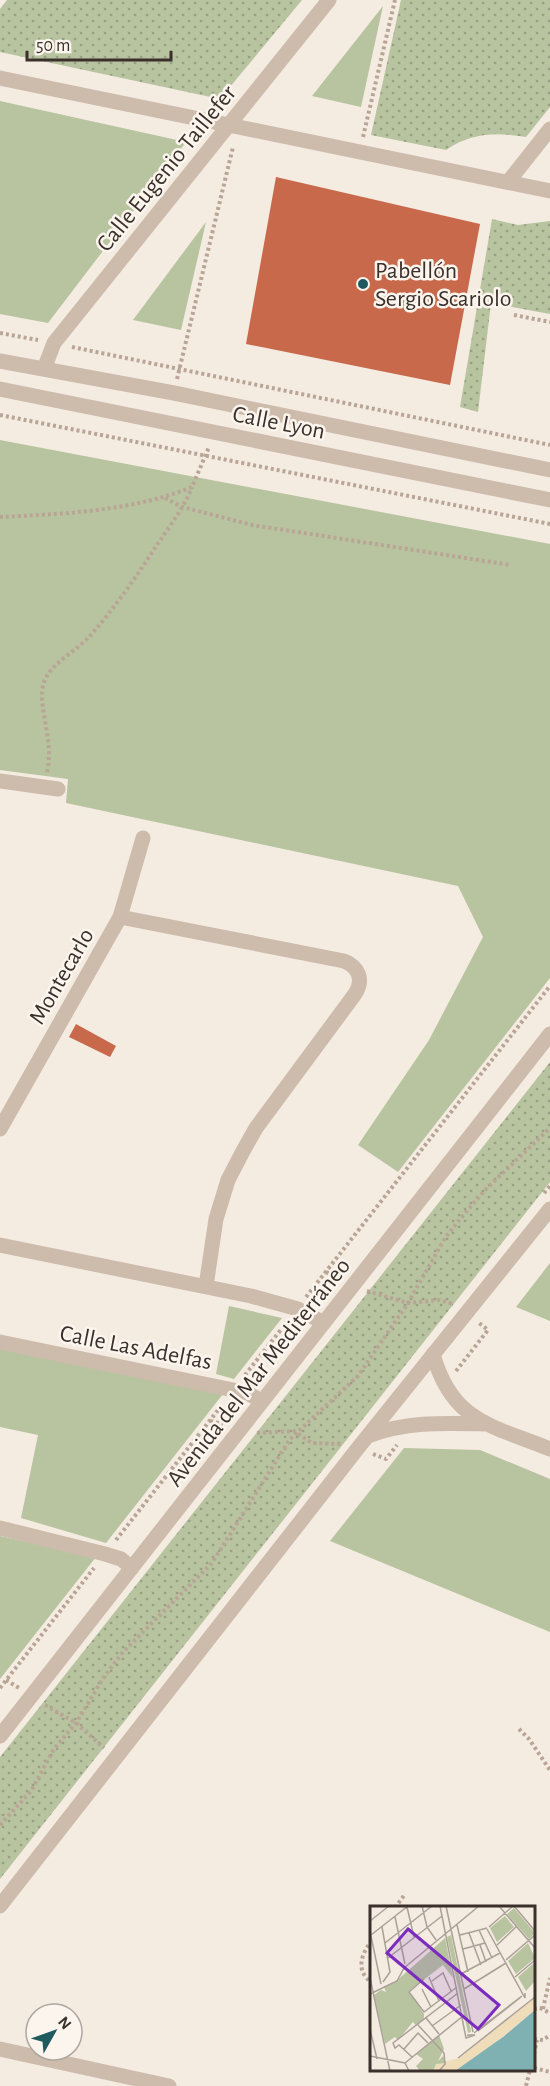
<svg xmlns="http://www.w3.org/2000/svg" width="550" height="2086" viewBox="0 0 550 2086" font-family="'Alegreya Sans',sans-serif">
<defs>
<pattern id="park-dots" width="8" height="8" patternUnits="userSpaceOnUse" patternTransform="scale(1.5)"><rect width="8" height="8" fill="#b8c4a0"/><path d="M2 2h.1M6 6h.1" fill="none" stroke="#97a083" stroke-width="1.8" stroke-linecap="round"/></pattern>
</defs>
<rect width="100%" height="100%" fill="#f4ebe1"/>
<path fill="#b8c4a0" d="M383,6L361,107L312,96Z
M0,101L186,142L48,323L0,314Z
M206,222L181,330L133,320Z
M0,440L550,544V978L398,1172L358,1145L429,1040L483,937L458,886L66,803L68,779L0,770Z
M550,1263V1321L516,1307Z
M229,1306L282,1318L234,1379L216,1374Z
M0,1348L223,1394L106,1543L21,1518L38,1435L0,1427Z
M404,1448L480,1450L550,1479V1632L330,1541Z
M0,1536L96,1557L0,1679Z"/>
<path fill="url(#park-dots)" d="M7,0H302L220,99L0,52V9Z
M401,0H550V107L526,137C496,132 471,133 446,150L371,135Z
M492,219L518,225L550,221V314L491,303L478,412L460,407Z
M550,1062V1182L0,1879V1757Z"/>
<path fill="#c8694b" d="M276,177L480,224L450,385L246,344Z
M76,1024L116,1046L110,1057L69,1037Z"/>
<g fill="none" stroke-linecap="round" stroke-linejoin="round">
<path stroke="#b9a596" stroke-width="4" stroke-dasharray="3 3" stroke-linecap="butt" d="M363,137L395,0
M514,315L550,322
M0,333L38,340
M72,347L550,445
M177,379L233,147
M0,415L550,524
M165,498L182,507L252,525L511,565
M0,517C64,514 133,511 192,487L209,447
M47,772C55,741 36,704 44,682C51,663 75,652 89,637C114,609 136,577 157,545C169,527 184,508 192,487
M544,1193L550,1186
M326,1272L339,1278
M367,1291L408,1303L440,1300L453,1304
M306,1297L550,986
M456,1371L488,1330L479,1323
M245,1375L287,1322
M210,1421L223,1424
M257,1433L294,1431L312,1443L341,1444
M373,1454L386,1459L397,1445
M116,1540L222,1405
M6,1680L19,1688
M0,1688L94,1568
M45,1705L76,1723L104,1748
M519,1729L529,1739L550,1770
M0,1825L31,1791L54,1749L76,1723L104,1677L123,1652L212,1563L290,1439L358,1376L408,1303L445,1238L461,1218L484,1191L550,1128
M395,1908L405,1894
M372,1940C361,1955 355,1970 372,1983
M534,2009L540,2008L550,2013
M543,2009L550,1978
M534,2039L543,2040L550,2035
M534,2054L537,2040
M534,2068L550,2072
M526,2086L530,2070"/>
<path stroke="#cdbbac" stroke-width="15" d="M0,78L550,191
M508,182L550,129
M0,361L174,393L550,470
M44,369L54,343L329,0
M0,389L550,500
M0,781L58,789
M120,917L344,961C359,967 364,980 355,994L256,1128L242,1153L228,1180L216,1219L206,1286
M0,1129L120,917L143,838
M0,1245L251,1296L298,1309L324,1323
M0,1342L248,1393L261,1401
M433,1354C452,1422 491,1425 550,1449
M368,1436C406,1421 446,1423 486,1424
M0,1528L105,1554L121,1559L132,1568
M0,1736L550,1034
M0,1906L358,1448L550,1209
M0,2049L169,2086"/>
</g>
<circle fill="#1f5a5e" stroke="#fbf5ee" stroke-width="2" cx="363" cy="284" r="6"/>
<g text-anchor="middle" stroke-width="5" stroke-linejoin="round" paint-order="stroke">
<g font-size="24" fill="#3b302b" stroke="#fbf5ee">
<text transform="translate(166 168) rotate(-51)" y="8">Calle Eugenio Taillefer</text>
<text transform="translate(279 422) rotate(11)" y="8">Calle Lyon</text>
<text transform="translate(61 976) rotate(-60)" y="8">Montecarlo</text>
<text transform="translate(136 1347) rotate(11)" y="8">Calle Las Adelfas</text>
<text transform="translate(258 1372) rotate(-52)" y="8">Avenida del Mar Mediterráneo</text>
</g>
<g font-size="24" fill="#3b302b" stroke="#fbf5ee" text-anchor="start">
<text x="375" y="278">Pabellón<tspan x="375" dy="28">Sergio Scariolo</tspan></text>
</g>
</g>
<g transform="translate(370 1906)">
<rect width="165" height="165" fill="#f4ebe1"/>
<path d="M135,10L144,21L127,36L120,22ZM75,32L83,72L73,59L39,85L54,108V113L46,119L43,116L28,134L25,131L15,138L4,89L11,84L16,86L14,81L24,77ZM158,37L165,52L146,68L138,55ZM165,56V75L156,85L148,71Z" fill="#b8c4a0"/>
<path d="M165,91V104L114,146L85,165H63L66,158L89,152Z" fill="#efdcb8"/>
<path d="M144,2L165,27L159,33L137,8ZM81,29L101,126L98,127L77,31ZM69,129L74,143L68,155L73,150L76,157L66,158L63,165H50L46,160L53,153L46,148Z" fill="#b8c4a0"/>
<path d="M165,104V165H85L133,131Z" fill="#7fb0b2"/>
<path fill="none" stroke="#aaa098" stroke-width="1.5" d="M52,0L57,21L66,34M70,0L96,132L105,129H97M76,0L103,126M129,0L165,42M144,0L165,25M37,1L44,31M25,11L35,58M0,15L19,0M87,19L98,66M12,21L20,66L13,76M119,21L143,0M117,23L155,92V87M109,24L122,52M99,27L111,59M1,29L38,0M90,29L117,22M1,30L11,78M15,37L62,0M110,39L116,56M127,39L146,21M93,43L115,37M18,52L72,10M136,54L165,29M91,68L130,47M59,71L69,95M145,71L165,54M0,72L20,165M54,73L39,86L54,106L87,81M62,75L73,67L81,85M52,83L61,101M94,83L136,57M0,88L27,75L34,62L109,0M56,112L69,128M48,119L74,147L75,158L69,165M62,120L91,99M0,123L7,153M108,125L151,91M104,127L152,90M34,143L48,127L58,137M0,150L35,157L39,165M42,151L29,139L25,142L23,137L88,87M88,152L165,91M35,157L93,110"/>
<path fill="#7b2cbf" fill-opacity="0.15" stroke="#7b2cbf" stroke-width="3" d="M38,23L129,99L108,123L17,47Z"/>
<rect width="165" height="165" fill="none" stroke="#3b302b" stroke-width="3"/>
</g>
<g transform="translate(54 2032) rotate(50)"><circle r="28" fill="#fbf5ee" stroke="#aea6a0" stroke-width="1.5"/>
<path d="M0-4.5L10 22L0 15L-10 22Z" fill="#1f5a5e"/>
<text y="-9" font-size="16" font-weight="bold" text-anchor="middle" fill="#3b302b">N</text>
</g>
<path d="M27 51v9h144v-9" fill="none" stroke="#3b302b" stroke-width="3"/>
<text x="36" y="51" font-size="18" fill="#3b302b" stroke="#fbf5ee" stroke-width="4.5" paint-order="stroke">50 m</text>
</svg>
